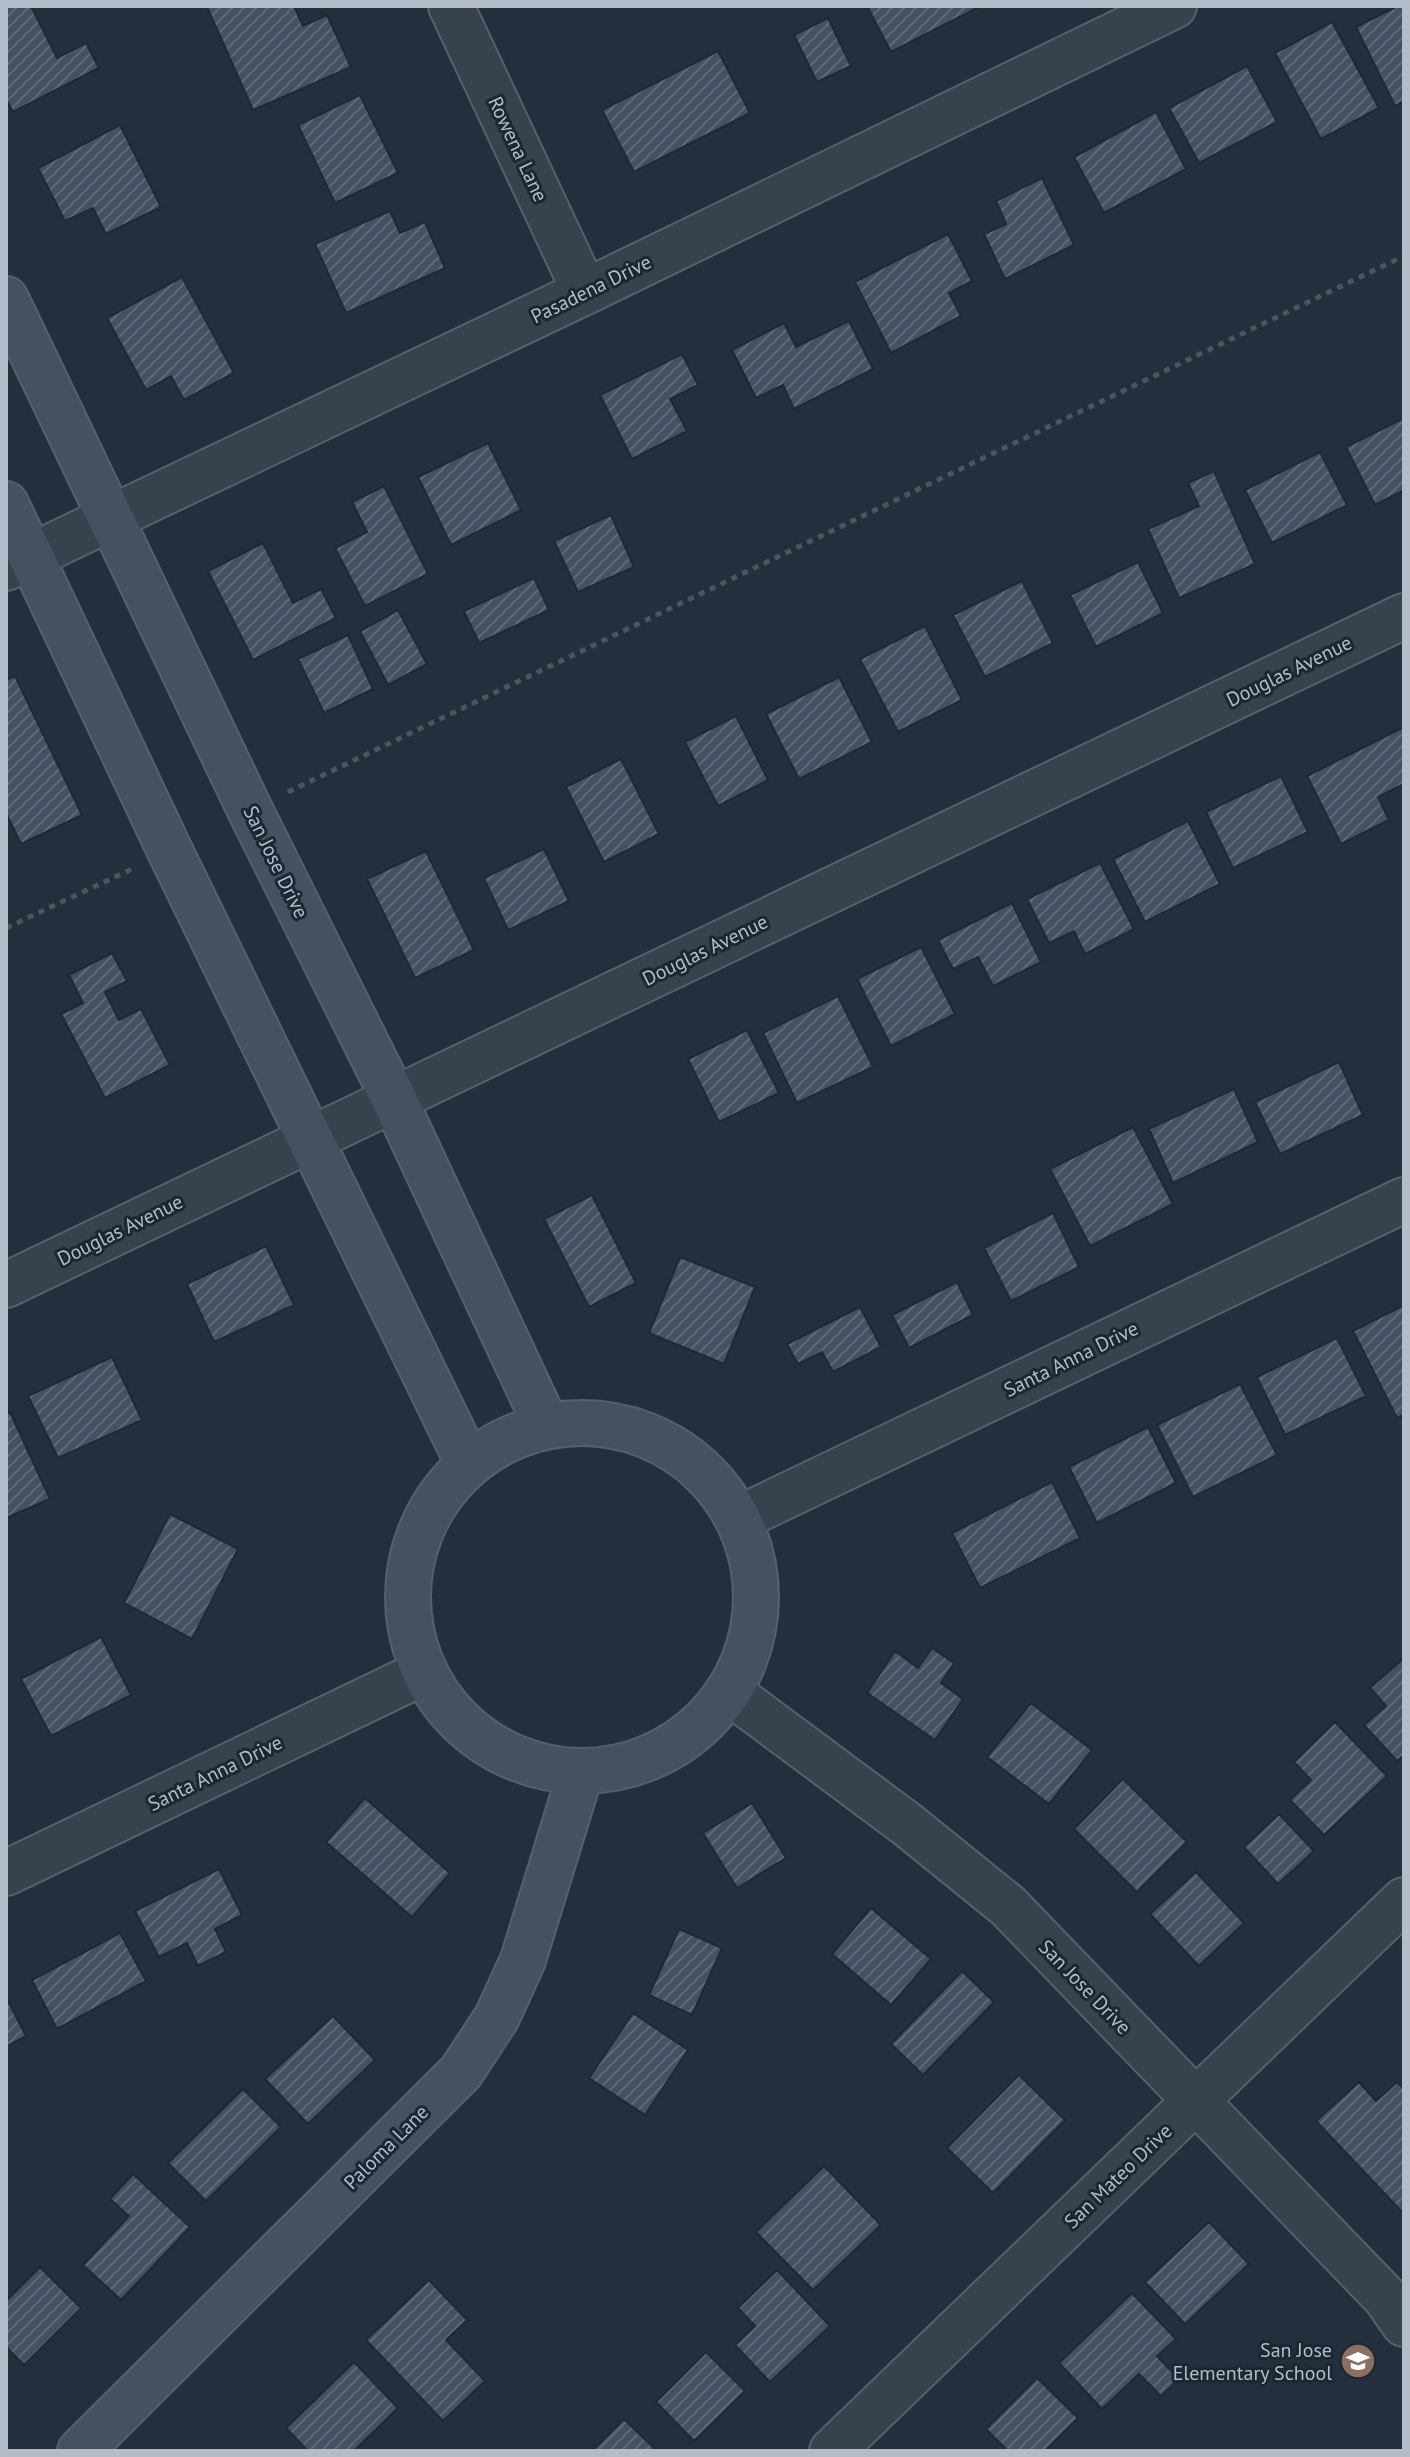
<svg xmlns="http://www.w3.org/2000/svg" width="1410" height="2457" viewBox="0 0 1410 2457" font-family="'PT Sans',sans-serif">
<defs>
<pattern id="building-hatch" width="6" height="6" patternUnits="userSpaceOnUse" patternTransform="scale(2)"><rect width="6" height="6" fill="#455162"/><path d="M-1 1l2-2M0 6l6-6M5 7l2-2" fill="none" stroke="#5d6877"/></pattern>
</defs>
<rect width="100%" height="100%" fill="#242f3e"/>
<path fill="url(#building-hatch)" stroke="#1f2835" stroke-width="2" d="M6,6H31L57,58L86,43L99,68L13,112L6,99Z
M294,6L303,26L327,15L351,67L253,110L207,7Z
M867,6H981L891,52Z
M1398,6H1404V101L1395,106L1356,27Z
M828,18L851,66L817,82L794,35Z
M1332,22L1379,108L1321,139L1275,53Z
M718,51L750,113L634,172L602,110Z
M1247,66L1277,122L1199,163L1169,108Z
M360,95L398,173L335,203L298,125Z
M1156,112L1186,169L1104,213L1074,157Z
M120,125L161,207L106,234L93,208L65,221L38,168Z
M1042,178L1074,245L1005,279L984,234L1006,224L996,201Z
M390,211L400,233L425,222L445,268L346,313L315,244Z
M948,234L972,281L949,293L961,316L891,353L855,282Z
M182,277L234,373L184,400L171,376L146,390L107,318Z
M849,321L873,369L794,409L783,385L756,398L732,350L784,323L796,347Z
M682,354L698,385L670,399L687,431L632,459L600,395Z
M1404,418V490L1375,505L1346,447Z
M488,443L521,510L451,545L418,477Z
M1320,452L1347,505L1272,543L1245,490Z
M1214,471L1255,564L1179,598L1148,529L1199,506L1188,483Z
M384,486L428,574L365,606L335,548L367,532L352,502Z
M611,515L634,567L578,592L554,541Z
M263,543L293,603L321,589L336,618L253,660L208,571Z
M1138,562L1163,613L1096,647L1070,595Z
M534,578L549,610L479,643L464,611Z
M1022,581L1053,643L985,677L953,615Z
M398,610L427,664L388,685L360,631Z
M925,626L962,700L898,732L860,659Z
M348,635L373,689L324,713L298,659Z
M15,676L82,815L21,844L6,813V680Z
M839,677L872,742L799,779L766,714Z
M736,716L768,780L718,806L685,742Z
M1404,727V784L1378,797L1389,820L1341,844L1307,776Z
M621,759L659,834L604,862L566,787Z
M1281,776L1308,832L1233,868L1206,812Z
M1188,821L1220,884L1145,922L1113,859Z
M544,849L569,901L508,930L484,878Z
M426,851L474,950L415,978L367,879Z
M1100,863L1134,929L1085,954L1074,931L1049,943L1027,899Z
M1012,903L1041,962L993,986L978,957L953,969L938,940Z
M921,947L955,1014L891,1046L857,979Z
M112,953L127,981L105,992L119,1020L141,1009L170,1065L105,1098L61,1014L83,1003L69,975Z
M838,996L873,1067L797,1103L763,1033Z
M747,1030L779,1093L719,1122L688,1059Z
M1339,1062L1363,1115L1280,1154L1255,1102Z
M1234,1089L1258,1142L1173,1183L1149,1129Z
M1133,1127L1173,1204L1090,1246L1050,1169Z
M592,1195L636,1283L589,1307L544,1219Z
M1053,1213L1079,1267L1011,1301L984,1248Z
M266,1246L294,1305L214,1342L187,1284Z
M680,1257L755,1287L724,1364L649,1333Z
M957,1282L973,1315L909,1348L892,1315Z
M1404,1305V1415L1397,1418L1353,1331Z
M860,1307L881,1347L833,1372L822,1352L798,1364L787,1344Z
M1337,1338L1366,1396L1285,1435L1257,1377Z
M112,1357L142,1420L58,1458L28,1396Z
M1240,1384L1277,1455L1193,1497L1157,1425Z
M10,1412L50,1499L6,1518V1414Z
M1148,1427L1176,1483L1097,1523L1069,1467Z
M1052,1482L1080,1538L980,1588L952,1533Z
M170,1514L238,1549L192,1639L124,1603Z
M101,1637L131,1695L51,1736L21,1679Z
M932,1648L954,1663L941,1683L963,1699L935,1740L867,1693L895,1651L918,1668Z
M1404,1658V1755L1397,1761L1364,1725L1386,1706L1370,1688Z
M1031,1703L1092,1750L1049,1804L987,1757Z
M1335,1722L1387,1776L1324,1835L1290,1800L1311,1780L1294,1762Z
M1123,1779L1187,1842L1137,1892L1074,1829Z
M365,1798L450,1873L412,1917L326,1842Z
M752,1803L786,1858L737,1888L703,1833Z
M1279,1814L1314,1851L1278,1884L1244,1847Z
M219,1869L242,1915L215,1929L226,1952L198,1966L187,1943L159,1957L135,1911Z
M1196,1872L1244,1923L1199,1966L1150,1914Z
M871,1908L931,1959L891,2005L832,1954Z
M679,1929L722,1948L692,2015L649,1995Z
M120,1933L146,1981L57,2029L32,1980Z
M962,1971L994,2002L923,2075L891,2044Z
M6,1997L26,2036L6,2047Z
M633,2013L688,2050L645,2115L589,2078Z
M333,2016L375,2060L308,2124L265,2079Z
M1019,2075L1065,2120L993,2193L947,2148Z
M1359,2082L1376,2101L1397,2082L1404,2089V2214L1316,2121Z
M243,2089L281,2127L206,2201L168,2163Z
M824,2166L881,2225L813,2290L756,2232Z
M133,2174L190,2227L121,2300L83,2265L129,2216L110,2199Z
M1209,2222L1249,2264L1185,2324L1145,2282Z
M40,2267L81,2308L24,2365L6,2347V2301Z
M777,2270L830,2326L770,2382L735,2345L755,2326L738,2308Z
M429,2280L467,2320L446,2340L485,2381L443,2421L366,2340Z
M1132,2293L1176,2339L1157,2356L1179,2379L1161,2396L1139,2374L1102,2409L1059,2363Z
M706,2352L745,2391L694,2441L656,2402Z
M354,2362L398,2408L354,2451H308L286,2428Z
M1037,2378L1078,2418L1045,2451H1008L986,2429Z
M624,2419L657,2451H592Z"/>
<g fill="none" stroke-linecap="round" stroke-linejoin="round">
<g stroke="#565f6c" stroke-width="48">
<path id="street" d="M451,6L585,292
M6,568L585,292L1174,6
M6,1285L1404,616
M738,1519L1404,1200
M728,1691L908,1825L1008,1906L1386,2298L1404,2324
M6,1873L424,1672
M832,2451L1404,1900"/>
</g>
<g stroke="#565f6c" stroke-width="48">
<path id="secondary" d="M6,299L250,810L394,1099L546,1425
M6,504L170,851L468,1463
M408 1597a174 174 0 1 1 348 0a174 174 0 1 1-348 0Z
M80,2451L461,2072L497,2017L523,1960L581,1771"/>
</g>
<path stroke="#44595c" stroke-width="5" stroke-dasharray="6 6" stroke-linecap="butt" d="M288,792L1404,256
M6,928L132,869"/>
<use href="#street" stroke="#38414e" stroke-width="44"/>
<use href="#secondary" stroke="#465061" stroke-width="44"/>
</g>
<defs>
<g id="school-disc" transform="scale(1.8)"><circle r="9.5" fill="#8d6e63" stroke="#1d2633"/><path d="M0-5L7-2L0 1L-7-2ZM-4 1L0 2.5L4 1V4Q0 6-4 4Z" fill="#fff"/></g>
</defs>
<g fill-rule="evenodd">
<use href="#school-disc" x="1358" y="2361"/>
</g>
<g text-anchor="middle" stroke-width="6" stroke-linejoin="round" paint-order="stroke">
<g font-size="20" fill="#b4bcc9" stroke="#1d2633">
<text transform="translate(518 149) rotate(65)" y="7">Rowena Lane</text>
<text transform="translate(591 289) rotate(-26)" y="7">Pasadena Drive</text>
<text transform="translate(1289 671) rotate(-26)" y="7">Douglas Avenue</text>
<text transform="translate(276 862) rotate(64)" y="7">San Jose Drive</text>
<text transform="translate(705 950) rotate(-26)" y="7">Douglas Avenue</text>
<text transform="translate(120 1230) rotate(-26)" y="7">Douglas Avenue</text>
<text transform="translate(1071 1359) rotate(-26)" y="7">Santa Anna Drive</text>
<text transform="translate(215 1773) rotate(-26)" y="7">Santa Anna Drive</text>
<text transform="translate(1085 1987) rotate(46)" y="7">San Jose Drive</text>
<text transform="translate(386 2147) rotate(-45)" y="7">Paloma Lane</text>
<text transform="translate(1118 2176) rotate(-44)" y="7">San Mateo Drive</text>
</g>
<g font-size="20" fill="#b4bcc9" stroke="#1d2633" text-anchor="end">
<text x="1332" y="2357">San Jose<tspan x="1332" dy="23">Elementary School</tspan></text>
</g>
</g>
<rect width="1410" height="2457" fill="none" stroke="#b4bcc9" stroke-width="16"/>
</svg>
